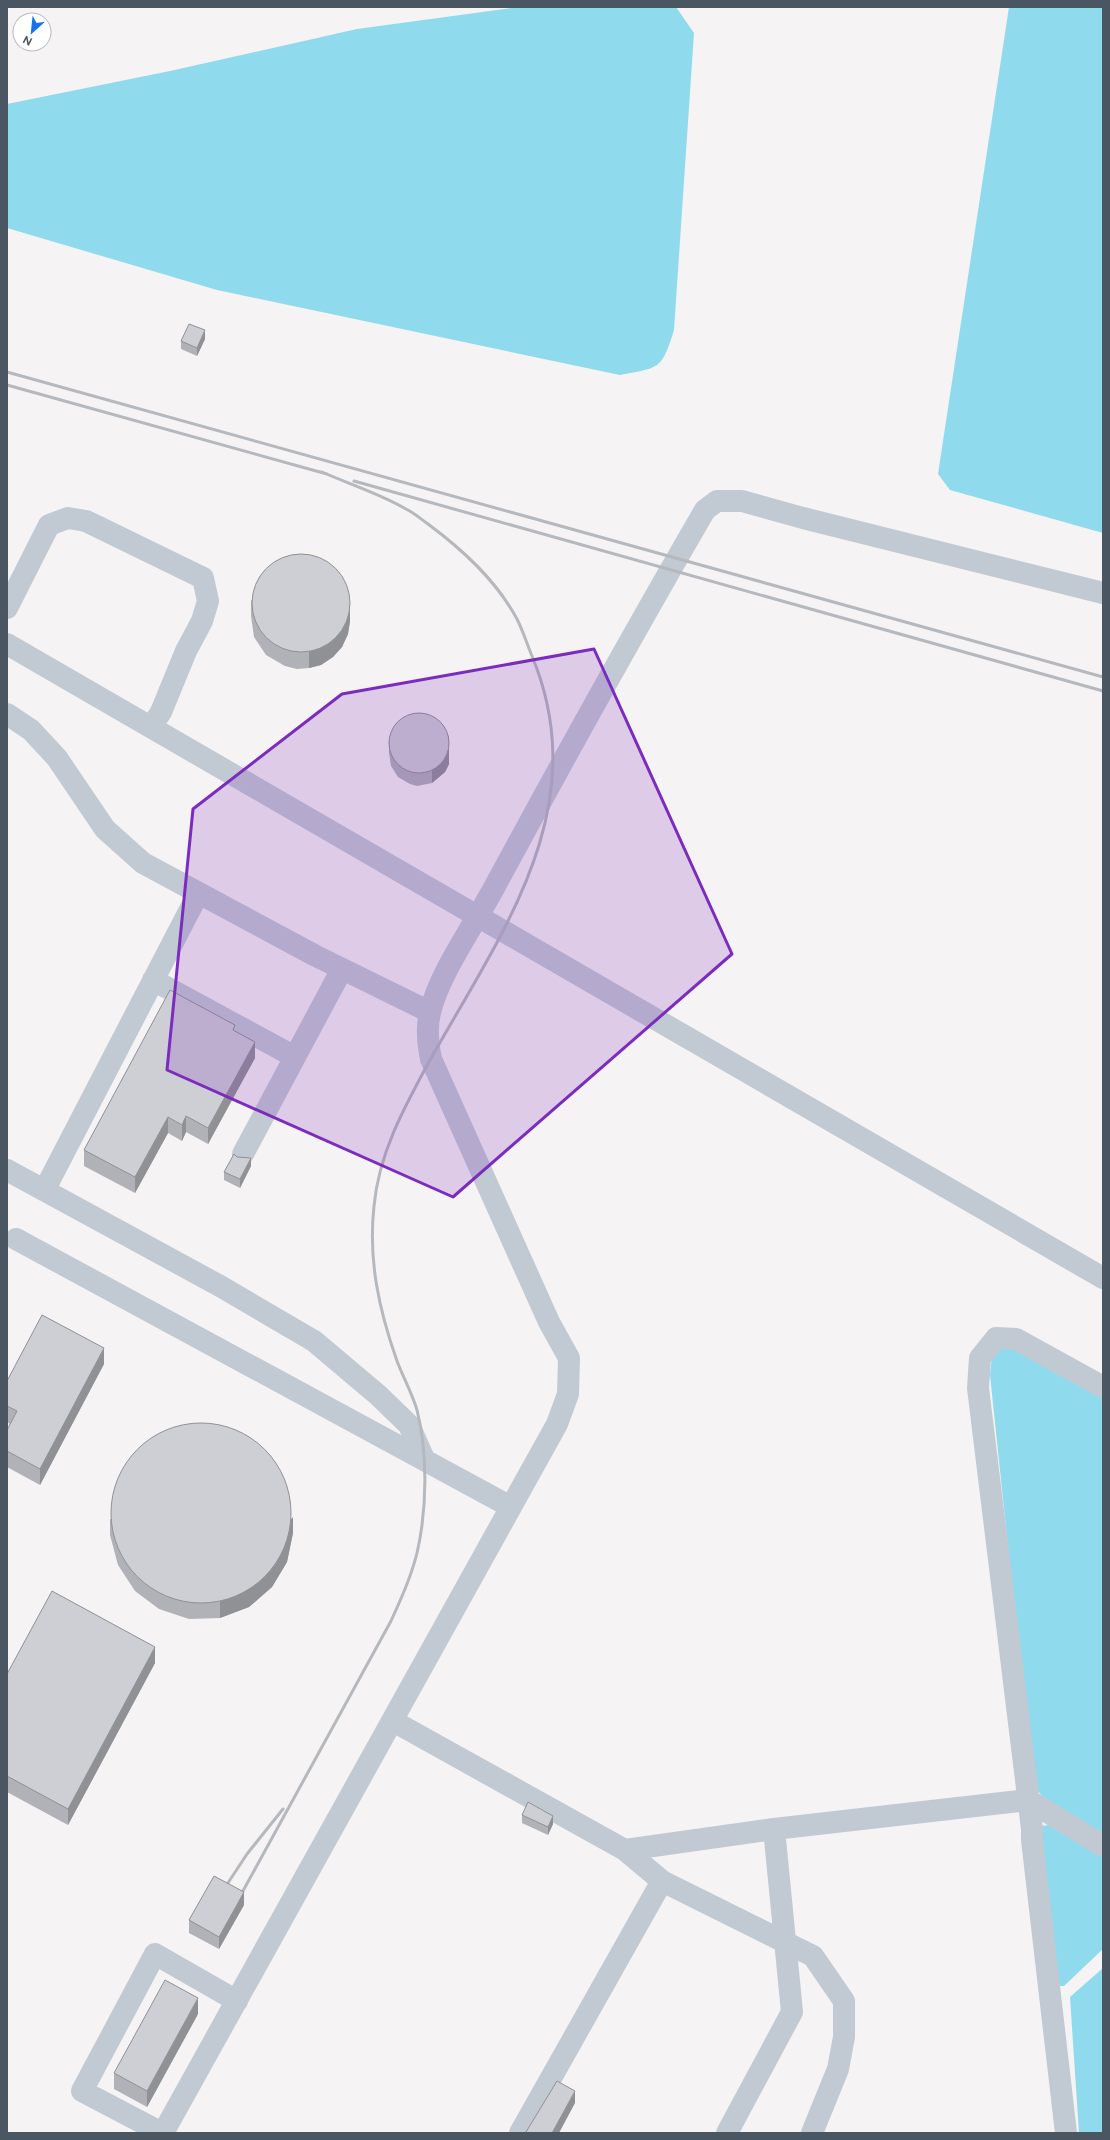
<svg xmlns="http://www.w3.org/2000/svg" width="1110" height="2140" viewBox="0 0 1110 2140" font-family="Figtree,sans-serif">
<rect width="100%" height="100%" fill="#f5f3f3"/>
<path fill="#90daee" d="M520,7H676L694,33L674,330C661,371 660,367 620,375L217,290L7,228V104L170,71L357,29Z
M1009,7H1103V533L950,490L938,474Z
M1004,1346L1025,1352L1103,1395V1836L1046,1801L1033,1785L990,1375L992,1355Z
M1049,1825L1103,1853V1949L1064,1986H1057L1041,1826Z
M1103,1968V2133H1079L1070,1997Z"/>
<g fill="none" stroke-linecap="round" stroke-linejoin="round">
<path stroke="#c1cad2" stroke-width="22" d="M7,608L49,525L68,518L86,521L203,578L208,601L202,621L186,651L161,712L151,727
M7,644L1103,1278
M7,714L31,730L57,758L105,829L143,863L316,956L430,1012
M153,980L295,1057
M243,1154L342,969
M7,1170L220,1286L314,1341L378,1395L409,1425L424,1459
M45,1189L198,894
M16,1239L511,1507
M393,1721L625,1850L662,1881L520,2133
M625,1850L774,1829L1028,1800L1103,1846
M662,1881L813,1956L844,2001V2037L838,2069L812,2133
M162,2133L82,2091L155,1954L237,2001
M163,2133L557,1424L568,1394L569,1358L549,1322L431,1059C428,1044 426,1028 430,1013C438,975 476,922 495,886C563,760 633,634 705,510L717,501H742L803,518L1103,593
M727,2133L792,2012L774,1829
M1066,2133L1032,1840V1829L978,1388L980,1358L996,1338L1016,1339L1103,1387"/>
<path stroke="#b5b8bd" stroke-width="3" d="M7,372L1103,677
M7,385L327,474
M354,481L1103,691
M222,1892L247,1854L283,1809
M238,1900L391,1621C401,1599 411,1577 417,1553C427,1510 428,1453 417,1410C412,1393 403,1377 397,1361C379,1310 368,1260 374,1206C379,1152 405,1106 430,1060C502,932 595,808 532,656C527,644 523,631 517,619C496,580 463,550 428,524C421,519 414,513 406,509C381,494 349,484 322,472"/>
</g>
<path fill="#b0b2b7" d="M205,339L197,356L181,349V341Z
M251,600L350,621L348,634L342,647L333,657L321,665L309,668L297,669L285,666L266,655L254,637L251,616Z
M389,741L449,764L445,772L432,783L417,786L410,784L398,777L391,766L389,753Z
M235,1031L255,1058L208,1144L186,1132L182,1141L168,1133L135,1193L84,1166V1150Z
M237,1157L251,1166L240,1188L224,1180V1172Z
M104,1364L40,1485L7,1467V1430L10,1424L7,1422V1381Z
M110,1519L293,1533L287,1562L272,1587L249,1607L220,1618L189,1619L159,1609L135,1591L118,1565L110,1535Z
M155,1663L68,1825L7,1792V1674Z
M522,1815L553,1824L548,1835L522,1823Z
M244,1905L219,1949L189,1933V1920Z
M198,2014L147,2107L114,2089V2073Z"/>
<path fill="#909195" d="M205,330V339L197,356V348Z
M350,605V621L348,634L342,647L333,657L321,665L309,668V652Z
M449,735V764L445,772L432,783V771Z
M255,1042V1058L208,1144V1128Z
M186,1116V1132L182,1141V1125Z
M168,1117V1133L135,1193V1177Z
M251,1158V1166L240,1188V1179Z
M104,1348V1364L40,1485V1469Z
M293,1517V1533L287,1562L272,1587L249,1607L220,1618V1602Z
M155,1647V1663L68,1825V1809Z
M553,1816V1824L548,1835V1827Z
M244,1892V1905L219,1949V1937Z
M198,1998V2014L147,2107V2091Z
M575,2091V2103L559,2133H552Z"/>
<path fill="#cdcfd5" stroke="#909195" d="M189,324L205,330L197,348L181,341Z
M252 603a49 49 0 1 1 98 0a49 49 0 1 1-98 0Z
M389 743a30 30 0 1 1 60 0a30 30 0 1 1-60 0Z
M170,990L235,1025L233,1030L255,1042L208,1128L186,1116L182,1125L168,1117L135,1177L84,1150Z
M234,1154L237,1157L251,1158L240,1179L224,1172Z
M42,1315L104,1348L40,1469L7,1451V1430L17,1411L7,1406V1381Z
M111 1513a90 90 0 1 1 180 0a90 90 0 1 1-180 0Z
M52,1591L155,1647L68,1809L7,1776V1674Z
M528,1802L553,1816L548,1827L522,1815Z
M214,1876L244,1892L219,1937L189,1920Z
M165,1980L198,1998L147,2091L114,2073Z
M557,2081L575,2091L552,2133H529L526,2132Z"/>
<path fill="#7b2cbf" fill-opacity="0.2" stroke="#7b2cbf" stroke-width="3" stroke-linejoin="round" d="M594,649L732,954L453,1197L167,1070L193,809L342,694Z"/>
<rect width="1110" height="2140" fill="none" stroke="#4a5661" stroke-width="16"/>
<g transform="translate(32 32) rotate(207)"><circle r="19" fill="#ffffff" stroke="#b7bbc0"/>
<path d="M0-3L7 15L0 10L-7 15Z" fill="#1a73e8"/>
<text y="-6" font-size="11" font-weight="bold" text-anchor="middle" fill="#4a5661">N</text>
</g>
</svg>
